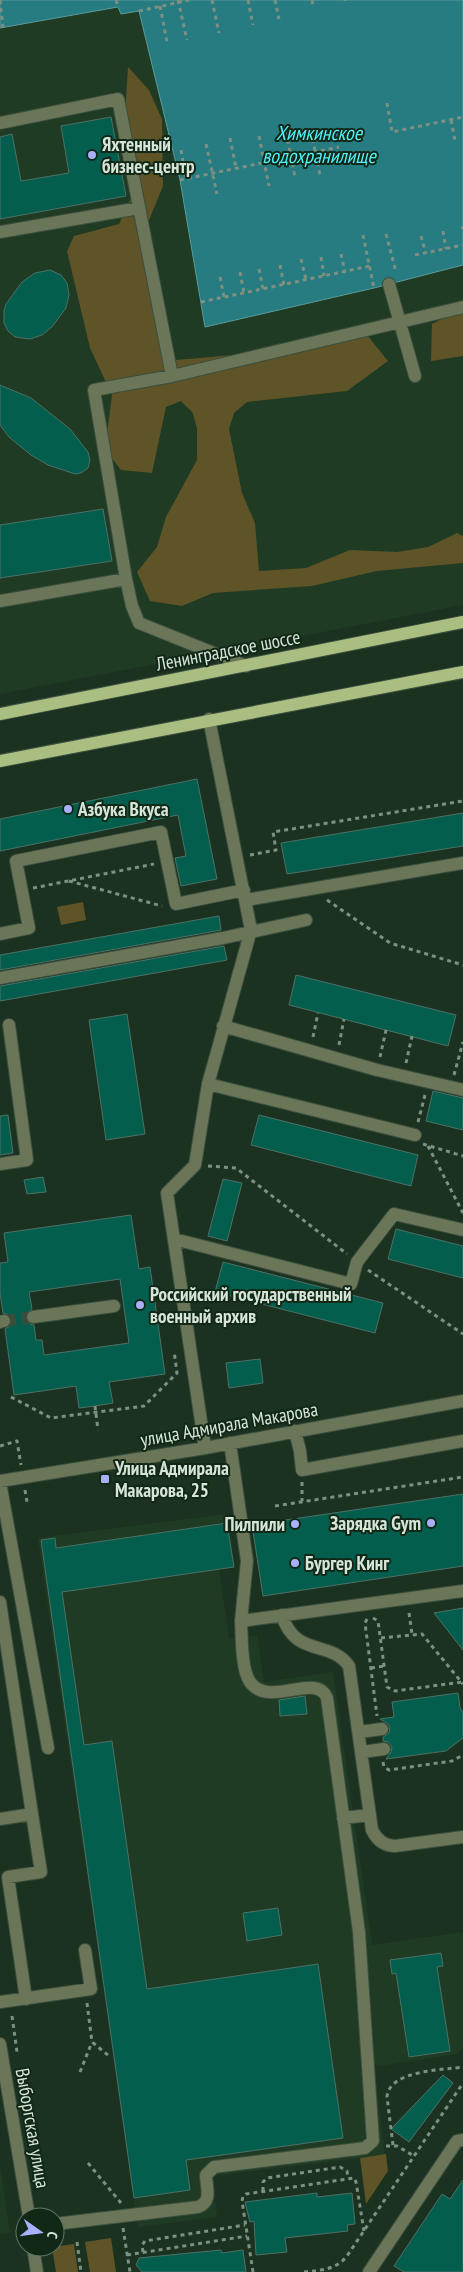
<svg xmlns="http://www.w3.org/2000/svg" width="463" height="2272" viewBox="0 0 463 2272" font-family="'PT Sans Narrow',sans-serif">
<rect width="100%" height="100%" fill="#1c3220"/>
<path fill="#1f3b24" d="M118,7L121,14L139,11L180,180L205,327L374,288L463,265V605L0,694V28Z
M226,1514L234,1567L219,1569L229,1639L257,1635L264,1682L333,1672L372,1945L463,1932V2047L457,2054L374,2067L385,2155L212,2176L217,2217L138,2227L38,1538Z
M0,2166L10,2233L0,2234Z"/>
<path fill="#5e5427" d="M128,67L149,90L162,119L163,186L145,230L165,361L245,354L367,335L388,361L347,391L247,402L234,413L229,429L242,493L255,523L259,571L306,568L350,550L397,552L428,547L457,533L463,536V563L377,571L312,586L213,593L182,606L150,601L137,572L157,547L166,517L197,460V429L193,413L181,401L166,407L152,473L121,470L111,457L106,441L112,395L90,348L67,251L74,236L119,224L133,194L125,114Z
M463,308V356L431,361L432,324Z
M83,902L86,920L61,925L57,907Z
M386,2154L388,2171L366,2204L360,2158Z
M111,2238L116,2272H90L85,2242Z
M74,2244L78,2272H56L52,2247Z"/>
<path fill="#267c81" stroke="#5b9c9b" d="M0,0H463V265L374,288L205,327L180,180L139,11L121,14L118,7L0,28Z"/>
<path fill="#045e4d" stroke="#4d7167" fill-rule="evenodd" d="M111,117L126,196L0,219V137L12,134L21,181L69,173L61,126Z
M50,270L61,275L67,283L69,295L66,308L52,327L42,335L30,339L15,337L8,331L4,323V311L6,304L22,282L35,273Z
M0,385L31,398L70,429L88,452L90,460L88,468L81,473L75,474L48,465L31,455L9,437L0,425Z
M103,509L112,561L0,578V525Z
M197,779L217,879L181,886L175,858L186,856L178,815L0,851V819Z
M463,813V846L287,874L281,843Z
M219,916L221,930L0,970V955Z
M224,946L227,960L0,1001V986Z
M296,975L456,1015L448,1046L289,1005Z
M127,1014L145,1134L106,1140L89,1020Z
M433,1091L463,1098V1130L426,1121Z
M8,1115L13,1153L0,1155V1116Z
M259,1115L418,1155L411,1186L251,1145Z
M43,1177L46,1192L27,1194L24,1180Z
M223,1179L242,1183L227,1241L208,1236Z
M131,1215L139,1269L150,1267L165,1374L109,1382L113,1403L95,1406L79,1408L76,1386L14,1395L5,1329L10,1326L12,1320L9,1315L3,1313L0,1293V1263L8,1262L4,1233ZM120,1279L129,1343L44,1355L42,1340H36L34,1325L30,1324L25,1319L26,1314L32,1309L29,1292Z
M396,1229L463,1246V1278L388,1259Z
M223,1262L383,1303L375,1333L215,1292Z
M260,1359L263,1383L229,1388L226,1363Z
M463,1494V1566L263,1596L252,1525Z
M227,1523L234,1567L62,1592L84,1745L112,1741L147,1989L318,1964L343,2138L186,2160L190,2190L134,2198L41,1540L55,1538L56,1548Z
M463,1608V1650L434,1613Z
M458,1693L460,1708L463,1712V1738L446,1751L386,1759L391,1752L392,1747L388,1742L383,1741V1737L389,1733L390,1727L388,1724L380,1719L394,1717L392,1702Z
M305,1696L307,1714L280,1716L279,1700Z
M278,1908L282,1935L247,1941L243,1913Z
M441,1953L443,1966L437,1967L450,2051L409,2057L396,1973L392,1974L390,1960Z
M443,2075L453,2083L409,2142L391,2129Z
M463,2180V2272H404L394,2266L442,2194L450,2199Z
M317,2193V2197L352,2193L355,2224L347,2225L348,2231L285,2238L287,2252L256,2255L254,2221L250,2222L245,2202Z
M221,2250L222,2253L243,2250L246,2272H142L136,2265L139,2258Z"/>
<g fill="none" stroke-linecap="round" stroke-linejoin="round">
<path stroke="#384d3c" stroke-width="12" stroke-dasharray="12 6" stroke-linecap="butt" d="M4,1321L33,1317"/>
<g stroke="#3a4f3e" stroke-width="14">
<path id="minor" d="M0,123L118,99L172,376L463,307
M0,232L139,208
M389,284L415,376
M126,579L94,390L172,376
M0,601L126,579L132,606L139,623L246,666
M246,900L463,863
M0,934L29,928L16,861L161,832L176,904L244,890
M0,978L223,938L306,920
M223,1026L377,1070L463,1090
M208,1084L251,930L209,719
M0,1164L27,1160L9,1025
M174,1239L351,1284L357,1262L394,1214L463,1230
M33,1317L114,1306
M0,1322L4,1321
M295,1431L300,1451L302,1470L463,1441
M230,1443L247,1561L241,1621L463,1591
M205,1448L167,1193L195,1165L208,1084L415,1135
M0,1481L205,1448L463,1401
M0,1482L48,1748
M0,1602L32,1814L0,1819
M282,1615C295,1658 330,1639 349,1666L372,1830C377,1840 384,1846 395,1846L463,1837
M359,1732L382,1729
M362,1752L384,1749
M343,1818L370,1815
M26,1999L8,1877L41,1872L32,1814
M0,2002L91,1989L85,1950
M0,2044L29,2217
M55,2224L198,2207C213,2201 206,2187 206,2175L214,2167L365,2148L373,2141L359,1932L327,1698C317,1671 269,1709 250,1682C241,1669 242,1637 241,1621
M33,2247L37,2272
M369,2272L457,2141L463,2140"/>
</g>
<g stroke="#3a4f3e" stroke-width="14">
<path id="major" d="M0,714L463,622
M0,761L463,672"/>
</g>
<path stroke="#7e9081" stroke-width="3" stroke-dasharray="4 4" stroke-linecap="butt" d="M0,0L3,28
M116,0L118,7
M178,0L187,40
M212,0L219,33
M248,0L253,25
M275,0L279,19
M312,0L313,6
M345,0V1
M160,6L167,42
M139,11L189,0
M387,103L392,132L463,117
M451,120L455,140
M311,131L320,175
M286,132L295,177
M259,136L269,186
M230,138L236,168
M206,144L217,194
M181,150L186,179
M180,180L339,147
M462,226L463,229
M443,231L446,249
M386,234L396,272
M363,235L374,288
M421,236L426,254
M341,254L345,272
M415,255L463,245
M321,257L324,276
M301,259L306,280
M280,265L284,285
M259,269L263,289
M240,272L244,293
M220,277L224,297
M201,302L370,266
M250,855L276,850L273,832L463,801
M69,881L162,906
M33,888L154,864
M327,900L390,943L463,965
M313,1037L318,1013
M339,1045L344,1019
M380,1057L386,1030
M406,1063L412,1036
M454,1075L463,1042
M418,1122L425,1095
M423,1144L463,1156
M428,1146L463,1213
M208,1166L236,1168L347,1254
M368,1270L463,1334
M11,1397L51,1418L144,1406L177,1373L174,1351
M95,1406L98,1430
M0,1446L17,1441L21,1465
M302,1482V1501
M25,1490L27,1502
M275,1506L463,1477
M409,1613L412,1634
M373,1618L378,1621L387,1687L395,1691L462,1682
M367,1619L365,1623L377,1716
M381,1638L422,1634L463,1684
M371,1668L385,1666
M383,1762L384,1767L389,1770L452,1761L463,1755
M87,2003L92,2042L109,2056
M12,2016L17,2052
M80,2072L92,2042
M393,2145L387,2097C389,2070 443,2070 463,2067
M386,2146H397L414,2156
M88,2163L121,2203
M263,2191V2182L267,2178L340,2167L347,2171L348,2178
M19,2226L21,2242
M123,2228L130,2272
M77,2242L81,2272
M143,2252L142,2245L145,2241L245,2225
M127,2255L247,2236
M253,2272L242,2201L243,2196L246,2194L354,2178L356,2182L364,2231
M304,2272C321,2270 336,2270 347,2256L463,2083"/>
<use href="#minor" stroke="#6b7558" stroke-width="12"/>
<use href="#major" stroke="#aabe81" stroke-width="12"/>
</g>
<g fill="#a9b0fc" stroke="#122816" stroke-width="2">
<circle cx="92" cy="155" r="5"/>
<circle cx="68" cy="809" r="5"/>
<circle cx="140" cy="1305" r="5"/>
<rect x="100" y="1474" width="10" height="10" rx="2.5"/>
<circle cx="431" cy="1523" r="5"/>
<circle cx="295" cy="1524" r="5"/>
<circle cx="295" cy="1563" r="5"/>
</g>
<g text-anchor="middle" stroke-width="4" stroke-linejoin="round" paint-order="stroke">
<g font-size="19" font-weight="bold" fill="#d7e5d9" stroke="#122816" text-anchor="start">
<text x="102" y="151">Яхтенный<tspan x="102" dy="22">бизнес-центр</tspan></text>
<text x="78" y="816">Азбука Вкуса</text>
<text x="150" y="1301">Российский государственный<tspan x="150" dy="22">военный архив</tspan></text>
<text x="115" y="1475">Улица Адмирала<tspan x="115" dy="22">Макарова, 25</tspan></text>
<text x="421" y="1530" text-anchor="end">Зарядка Gym</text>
<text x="285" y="1531" text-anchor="end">Пилпили</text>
<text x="305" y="1570">Бургер Кинг</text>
</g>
<g font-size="19" fill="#d7e5d9" stroke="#122816">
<text transform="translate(228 650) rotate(-11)" y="7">Ленинградское шоссе</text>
<text transform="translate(229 1424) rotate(-10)" y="7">улица Адмирала Макарова</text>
<text transform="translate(33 2128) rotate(80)" y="7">Выборгская улица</text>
</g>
<g font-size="20" font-style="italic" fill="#51eff9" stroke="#122816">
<text x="319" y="140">Химкинское<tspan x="319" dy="23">водохранилище</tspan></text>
</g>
</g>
<g transform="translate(40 2232) rotate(104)"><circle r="24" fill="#122816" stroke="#617464"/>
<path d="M0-4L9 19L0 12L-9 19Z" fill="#a9b0fc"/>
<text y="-8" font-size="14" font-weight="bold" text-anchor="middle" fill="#d7e5d9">С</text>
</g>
</svg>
